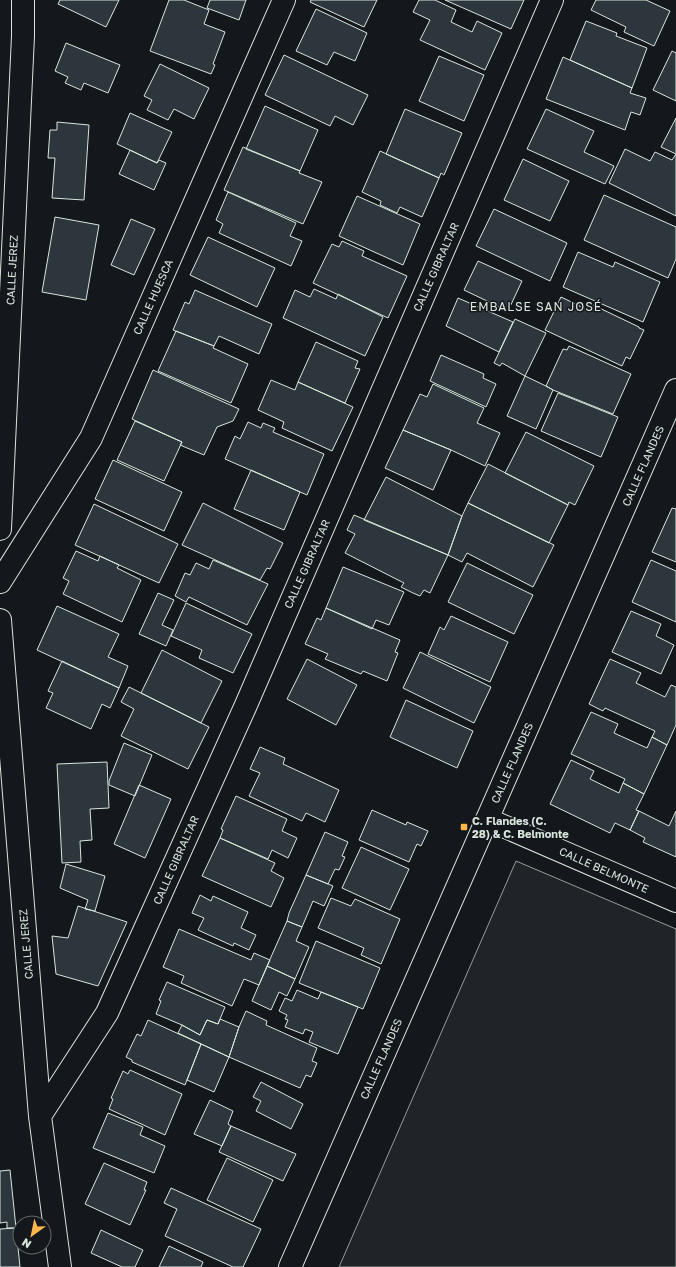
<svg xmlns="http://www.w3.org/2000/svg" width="676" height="1267" viewBox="0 0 676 1267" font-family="'Golos Text',sans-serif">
<rect width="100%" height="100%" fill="#14181c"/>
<path fill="#202428" stroke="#939e99" d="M516,861L676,929V1267H339Z"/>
<path fill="#2c363c" stroke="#d8e6dc" d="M60,0H119L106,27L58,4Z
M169,0H184L209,10L204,24L225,32L213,64L215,65L211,74L150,51Z
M210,0H246L239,20L207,8Z
M311,0H377L364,27L310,2Z
M419,0H435L456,10L451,22L472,32L477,21L502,33L485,70L420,40L430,20L413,12Z
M445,0H524L511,29Z
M596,0H646L670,11L654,46L624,32L626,27L591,10Z
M316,9L367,33L355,61L334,52L327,65L296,51Z
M586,21L617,33L616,36L647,48L632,88L570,60Z
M66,43L120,65L108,93L84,83L81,90L65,83L68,77L55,71Z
M672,51L676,53V101L653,90Z
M284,55L368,95L353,125L335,116L330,126L265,95Z
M439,56L484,75L464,121L419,101Z
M563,57L632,88L630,93L646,98L640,115L631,112L625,130L546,99Z
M160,64L209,88L194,119L174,109L168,120L147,110L152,100L144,96Z
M265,106L318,130L300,171L246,149Z
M405,109L462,133L444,175L441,173L439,178L386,154Z
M546,109L594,131L584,152L614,166L605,184L527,149Z
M130,113L172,132L157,163L117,144Z
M676,118V154L661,147Z
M57,122L89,125L84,200L52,198L55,158H48L50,130H57Z
M243,147L300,171L299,173L322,182L303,224L224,190Z
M625,149L650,161L655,152L672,160L676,154V216L609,183Z
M130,150L157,163L159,160L166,163L154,190L119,174Z
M380,151L439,178L422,217L400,207L397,213L380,205L381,201L362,192Z
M523,159L569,181L550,221L504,200Z
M228,192L296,223L290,236L302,241L291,266L219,233L223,224L216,220Z
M604,195L676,227V259L668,278L584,240Z
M357,196L420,224L403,265L339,236Z
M494,209L567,243L550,281L476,246Z
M55,217L99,225L86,300L42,292Z
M131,219L155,229L134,275L111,265Z
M208,237L275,268L257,307L190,275Z
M342,241L364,251L362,256L407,276L388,318L313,283L332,244L339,247Z
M578,252L613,267L615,262L660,282L643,322L563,287Z
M478,261L522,281L508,311L464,290Z
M314,289L336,299L338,294L383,317L365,356L283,318L295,290L310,297Z
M195,290L272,324L259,354L219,336L214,346L173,330L185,302L189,304Z
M561,297L588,310L591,304L639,327V328L644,330L630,359L626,357L622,366L545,330Z
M458,298L513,322L499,352L446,326Z
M515,319L546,333L525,376L502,363L500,366L494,363Z
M176,331L214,346L213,348L248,364L231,403L158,371Z
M316,342L358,361L355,368L360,369L345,403L298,382Z
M569,346L631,374L613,414L553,390L546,386L563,349L567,350Z
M441,355L484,374L483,378L496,384L486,407L430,381Z
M153,370L239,409L233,421L217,427L204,455L180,445L182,442L132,419Z
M525,376L546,386L553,390L536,429L507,416Z
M271,380L295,390L298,382L353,407L332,451L282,428L284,422L258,410Z
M433,384L484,408L477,423L500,433L485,466L451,450L403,430L420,394L427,397Z
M558,393L618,417L601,457L541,431Z
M135,421L182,442L164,481L117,460Z
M248,422L261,428L263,423L275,428L273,432L324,454L307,495L225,459L235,436L240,439Z
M403,430L451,450L433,490L385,468Z
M526,432L594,466L575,505L569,502L568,505L505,473Z
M113,460L182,492L164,531L95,499Z
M488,464L568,505L549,543L468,503Z
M251,470L300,492L284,530L234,509Z
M386,477L462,516L448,555L364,520Z
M203,503L283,543L270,569L267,568L260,580L182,545Z
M468,503L554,545L533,587L467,553L462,562L448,555L462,516Z
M94,504L178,544L159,583L75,545Z
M672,508L676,509V562L652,552Z
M354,515L448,555L430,593L424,590L420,596L413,593L401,587L404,583L345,553L355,534L347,530Z
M76,551L98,561L100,556L119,565L117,568L141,580L122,622L63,594L69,581L63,578Z
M213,560L268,584L247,625L189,597L186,602L175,596L185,573L190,575L196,563L209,569Z
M651,560L676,571V622L632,602Z
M467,563L533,595L514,634L448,602Z
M343,567L404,592L389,625L376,620L372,629L326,608Z
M158,593L174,600L162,625L173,630L166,646L139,634Z
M186,603L252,634L233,673L199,658L202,650L171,636Z
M57,606L119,634L108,657L128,666L119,688L37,650Z
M326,608L400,640L395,652L398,653L387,681L363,671L361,674L325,659L328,654L305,644L317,618L321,620Z
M631,611L661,624L656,636L674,645L661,674L612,652Z
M451,616L508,642L490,682L428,654L440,627L444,630Z
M162,650L222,681L201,723L141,693Z
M420,652L491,687L474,723L403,688Z
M307,659L357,685L336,725L287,699Z
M610,659L641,673L636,683L665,697L671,685L676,687V725L667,745L652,737L655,731L605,708L603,711L589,704Z
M62,661L119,688L110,708L102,704L91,729L46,708L53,693L48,691Z
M129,687L209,727L188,769L121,736L134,709L121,702Z
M406,700L473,731L457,768L390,737Z
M591,712L618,724L614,733L647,748L652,737L667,745L644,794L623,783L625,779L571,754Z
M124,743L152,755L135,796L109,785V781Z
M260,747L285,758L283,764L339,790L325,822L306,813L302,821L249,796L260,773L250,769Z
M571,760L594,771L590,779L619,793L623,783L644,794L636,810L639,811L630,830L615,823L610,833L550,804Z
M107,762L109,808L90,809L92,840L80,841L81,862L62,863L57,764Z
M139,785L171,799L145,858L114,844Z
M236,796L287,819L282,831L297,838L288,858L272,850L268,859L220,838L223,830L221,829Z
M372,810L406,825L407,822L428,831L421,846L417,844L409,862L359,840Z
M639,811L669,826L676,811V857L643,842L645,838L630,830Z
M325,832L348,842L342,856L345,857L339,870L335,869L328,884L306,875Z
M220,838L275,863L271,871L284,878L271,907L202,876Z
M361,847L409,869L390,910L342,888Z
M66,864L105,876L95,911L85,909L88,900L60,888Z
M306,875L333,886L324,906L313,901L302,927L287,921L289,913Z
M200,895L211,901L213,896L248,912L241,928L256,935L249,950L234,943L233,946L198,930L204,918L192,913Z
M331,898L351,906L355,899L400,919L381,964L361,955L364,948L318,928Z
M78,906L127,922L98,986L56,974L52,936L68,938Z
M287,921L302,927L296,941L309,947L295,979L267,966Z
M179,929L251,960L254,953L270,960L259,985L244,979L232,1006L181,983L184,976L163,967Z
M316,941L380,968L363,1009L299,983Z
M267,966L295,979L287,996L279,992L271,1010L252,1001Z
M167,982L225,1007L218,1024L207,1020L200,1035L182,1025L156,1014L161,1001L159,1000Z
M297,990L318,999L321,992L358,1007L338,1054L309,1042L313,1032L305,1029L303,1034L285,1027L288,1020L285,1019L287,1015L279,1011L285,998L292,1001Z
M246,1011L267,1021L266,1025L317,1048L312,1061L317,1063L311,1077L306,1075L300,1088L229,1057L239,1027Z
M220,1019L239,1027L229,1057L178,1033L182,1025L200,1035L207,1020L218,1024Z
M148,1020L201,1044L185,1085L132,1062V1060L126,1057L137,1034L141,1036Z
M201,1044L229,1057L214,1092L187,1080Z
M130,1070L182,1094L165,1135L109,1109L113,1099L111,1098L123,1071L128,1074Z
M261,1082L303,1104L291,1129L256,1111L261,1101L253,1097Z
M210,1100L233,1111L228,1124L231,1126L222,1146L194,1134Z
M108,1113L143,1127L140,1135L165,1146L154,1173L93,1148Z
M231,1126L296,1154L283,1181L219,1152Z
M227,1158L273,1180L253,1222L207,1200Z
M104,1163L147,1182L144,1190H146L130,1225L85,1204Z
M10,1170L16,1228H7V1222L0,1223V1171Z
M171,1188L261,1229L243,1267H233L165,1236L177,1209L164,1203Z
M16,1228L20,1267H0V1229Z
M101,1230L143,1250L135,1267H122L91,1253Z
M169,1246L203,1262L201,1267H159Z"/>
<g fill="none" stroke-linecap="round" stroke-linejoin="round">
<g stroke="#d8e6dc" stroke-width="24">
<path id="minor" d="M0,529L23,36V0
M0,582L91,438L284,0
M0,620L40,1116L60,1267
M487,819L676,901
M40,1116L107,1013L246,705L552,0
M290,1267L676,390"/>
</g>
<use href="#minor" stroke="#14181c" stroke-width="22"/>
</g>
<rect fill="#ffb74d" stroke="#14181c" stroke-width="1.5" x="460" y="823" width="8" height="8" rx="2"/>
<g text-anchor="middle" stroke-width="3" stroke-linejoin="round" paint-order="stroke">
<g font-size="11" fill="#d8e6dc" stroke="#14181c">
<text transform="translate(436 267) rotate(-66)" y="4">CALLE GIBRALTAR</text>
<text transform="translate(12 270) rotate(-87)" y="4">CALLE JEREZ</text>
<text transform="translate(153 297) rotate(-66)" y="4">CALLE HUESCA</text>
<text transform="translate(643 466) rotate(-66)" y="4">CALLE FLANDES</text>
<text transform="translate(307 564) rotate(-66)" y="4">CALLE GIBRALTAR</text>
<text transform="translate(512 763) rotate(-66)" y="4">CALLE FLANDES</text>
<text transform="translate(176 860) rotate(-66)" y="4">CALLE GIBRALTAR</text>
<text transform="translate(604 870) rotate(24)" y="4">CALLE BELMONTE</text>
<text transform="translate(26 944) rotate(-95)" y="4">CALLE JEREZ</text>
<text transform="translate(381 1059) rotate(-66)" y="4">CALLE FLANDES</text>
</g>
<g font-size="11" font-weight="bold" fill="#d8e6dc" stroke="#14181c" text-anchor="start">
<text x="472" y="825">C. Flandes (C.<tspan x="472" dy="13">28) &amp; C. Belmonte</tspan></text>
</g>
<g font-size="12" letter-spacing="1" fill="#d8e6dc" stroke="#14181c">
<text x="536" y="311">EMBALSE SAN JOSÉ</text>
</g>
</g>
<g transform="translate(32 1235) rotate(213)"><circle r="19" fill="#14181c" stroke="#626a69"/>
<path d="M0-3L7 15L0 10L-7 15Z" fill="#ffb74d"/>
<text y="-6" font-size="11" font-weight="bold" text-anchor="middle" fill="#d8e6dc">N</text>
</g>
</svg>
